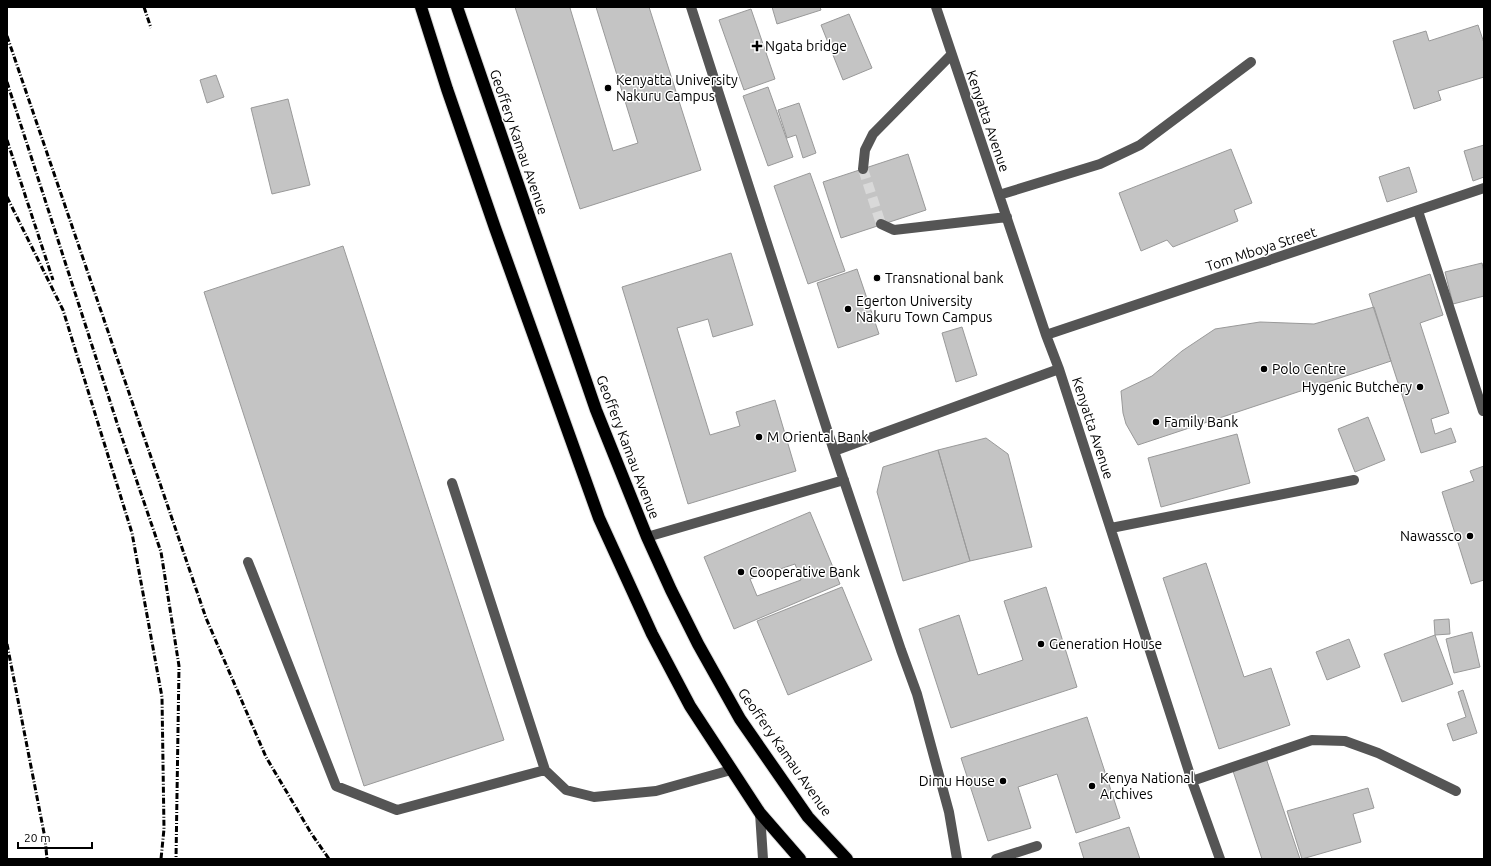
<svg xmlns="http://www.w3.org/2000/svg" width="1491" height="866" viewBox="0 0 1491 866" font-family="Ubuntu,sans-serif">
<rect width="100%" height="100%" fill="#fff"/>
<path fill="#c4c4c4" stroke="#999" fill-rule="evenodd" d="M515,7H573L570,8L613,151L638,143L596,7H649L701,170L580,209Z
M772,7H820L821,10L777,24Z
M751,9L775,79L744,90L719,20Z
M849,14L872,68L843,80L821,25Z
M1478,25L1484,43V77L1438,91L1441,100L1414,109L1393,41L1426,31L1429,41Z
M216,75L224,97L207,103L200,80Z
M768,87L793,157L768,166L743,96Z
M288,99L310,185L272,194L251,108Z
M799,103L816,153L803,158L796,135L787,138L778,110Z
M1484,145V177L1473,181L1464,151Z
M1231,149L1252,203L1234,210L1238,221L1173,247L1167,240L1141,251L1119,193Z
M908,154L926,210L841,238L823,182Z
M1409,167L1417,192L1387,202L1379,177Z
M810,173L845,271L808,284L774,186Z
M343,246L504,740L364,786L204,292Z
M731,253L753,325L713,337L708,319L677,328L710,435L740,426L736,412L775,400L796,471L688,504L622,287Z
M1482,263L1484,272V296L1453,304L1445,272Z
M857,269L879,334L838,348L817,283Z
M1430,274L1443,315L1420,323L1449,413L1431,419L1435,434L1451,428L1456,442L1421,453L1369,294Z
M1374,307L1391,361L1138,445L1126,424L1123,413L1121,391L1152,376L1182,351L1215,329L1260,322L1314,324Z
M962,327L977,375L956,382L942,333Z
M1368,417L1385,460L1355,472L1338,429Z
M1237,434L1250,483L1161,507L1148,458Z
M986,438L1008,454L1032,547L970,561L938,450Z
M938,450L970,561L903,581L877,492L883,467Z
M1484,466V580L1471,584L1442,492L1474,481L1470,471Z
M810,512L840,584L734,629L704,557ZM795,564L801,580L757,596L750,579Z
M1206,563L1244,677L1271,668L1290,725L1219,749L1163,578Z
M842,587L872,660L788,695L757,621Z
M1046,587L1077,687L951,728L919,629L959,615L978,675L1023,660L1004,601Z
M1449,619L1450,634L1435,635L1434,620Z
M1472,632L1480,667L1454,673L1446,639Z
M1435,635L1453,684L1402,702L1384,654Z
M1349,639L1360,667L1327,680L1316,652Z
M1463,690L1477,733L1453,741L1447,724L1466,717L1458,692Z
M1087,717L1120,818L1076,833L1057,774L1018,787L1031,828L988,841L961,758Z
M1266,758L1300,859H1262L1233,771Z
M1368,788L1374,808L1353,814L1361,842L1302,859L1287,811Z
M1129,827L1140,859H1084L1079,843Z"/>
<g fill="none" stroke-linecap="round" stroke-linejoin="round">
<path stroke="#d9d9d9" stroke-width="10" stroke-dasharray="10 5" stroke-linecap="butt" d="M863,169L881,224"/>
<g stroke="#dbdbdb" stroke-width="14">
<path id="highway" d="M421,7L447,89L495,228L599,518L652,634L690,706L760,813L800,859
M457,7L596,410L647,537L671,590L698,644L740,719L808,817L847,859"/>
</g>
<path stroke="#555" stroke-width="10" d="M691,7L834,451L901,650L917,694L949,812L957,859
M936,7L1046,335L1059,369L1192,781L1220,859
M863,169L865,150L873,134L951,55
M999,195L1100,164L1140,145L1251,62
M1418,211L1483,411
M881,224L894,230L1007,217
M1046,335L1484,188
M834,451L1059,369
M452,483L545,770L566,790L594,797L656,791L731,770
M1111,528L1354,480
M647,537L844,480
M248,562L336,786L397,810L545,770
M1192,781L1312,740L1345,741L1378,753L1456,791
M760,813L763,859
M996,859L1037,846"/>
<use href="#highway" stroke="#000" stroke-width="12"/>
<path stroke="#000" stroke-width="3" stroke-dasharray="6 2 1 2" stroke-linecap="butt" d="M144,7L151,28
M7,36L206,618L266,757L311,833L329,859
M7,82L118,426L161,552L179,666L176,859
M7,140L53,280
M7,197L63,310L132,533L162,697L164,829L161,859
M7,644L45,838L47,859"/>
</g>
<g fill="#000" stroke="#fff" stroke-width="1.5">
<path d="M755 40h4v4h4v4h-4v4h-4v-4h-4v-4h4z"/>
<circle cx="608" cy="88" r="4"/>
<circle cx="877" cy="278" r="4"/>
<circle cx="848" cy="309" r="4"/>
<circle cx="1264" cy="369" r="4"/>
<circle cx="1420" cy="387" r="4"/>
<circle cx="1156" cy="422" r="4"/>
<circle cx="759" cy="437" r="4"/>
<circle cx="1470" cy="536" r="4"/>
<circle cx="741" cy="572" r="4"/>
<circle cx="1041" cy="644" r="4"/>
<circle cx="1003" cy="781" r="4"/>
<circle cx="1092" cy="786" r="4"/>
</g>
<g text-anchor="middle" stroke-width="3" stroke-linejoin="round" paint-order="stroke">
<g font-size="14" fill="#000" stroke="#fff" text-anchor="start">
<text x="765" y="51">Ngata bridge</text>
<text x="616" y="85">Kenyatta University<tspan x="616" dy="16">Nakuru Campus</tspan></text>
<text x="885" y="283">Transnational bank</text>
<text x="856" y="306">Egerton University<tspan x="856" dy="16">Nakuru Town Campus</tspan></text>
<text x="1272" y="374">Polo Centre</text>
<text x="1412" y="392" text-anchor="end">Hygenic Butchery</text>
<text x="1164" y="427">Family Bank</text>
<text x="767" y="442">M Oriental Bank</text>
<text x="1462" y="541" text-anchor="end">Nawassco</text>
<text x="749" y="577">Cooperative Bank</text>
<text x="1049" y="649">Generation House</text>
<text x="1100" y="783">Kenya National<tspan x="1100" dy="16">Archives</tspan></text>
<text x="995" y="786" text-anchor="end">Dimu House</text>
</g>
<g font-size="14" fill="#000" stroke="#fff">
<text transform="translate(988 121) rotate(71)" y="5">Kenyatta Avenue</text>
<text transform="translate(519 142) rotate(71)" y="5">Geoffery Kamau Avenue</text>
<text transform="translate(1261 249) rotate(-18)" y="5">Tom Mboya Street</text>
<text transform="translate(1093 428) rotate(72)" y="5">Kenyatta Avenue</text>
<text transform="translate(628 447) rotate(69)" y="5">Geoffery Kamau Avenue</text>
<text transform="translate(785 752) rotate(55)" y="5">Geoffery Kamau Avenue</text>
</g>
</g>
<rect width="1491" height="866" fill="none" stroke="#000000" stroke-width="16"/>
<path d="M18 842v6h74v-6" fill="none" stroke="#000000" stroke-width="2"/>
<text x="24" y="842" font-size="12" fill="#000000" stroke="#ffffff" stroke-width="3" paint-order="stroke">20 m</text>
</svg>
